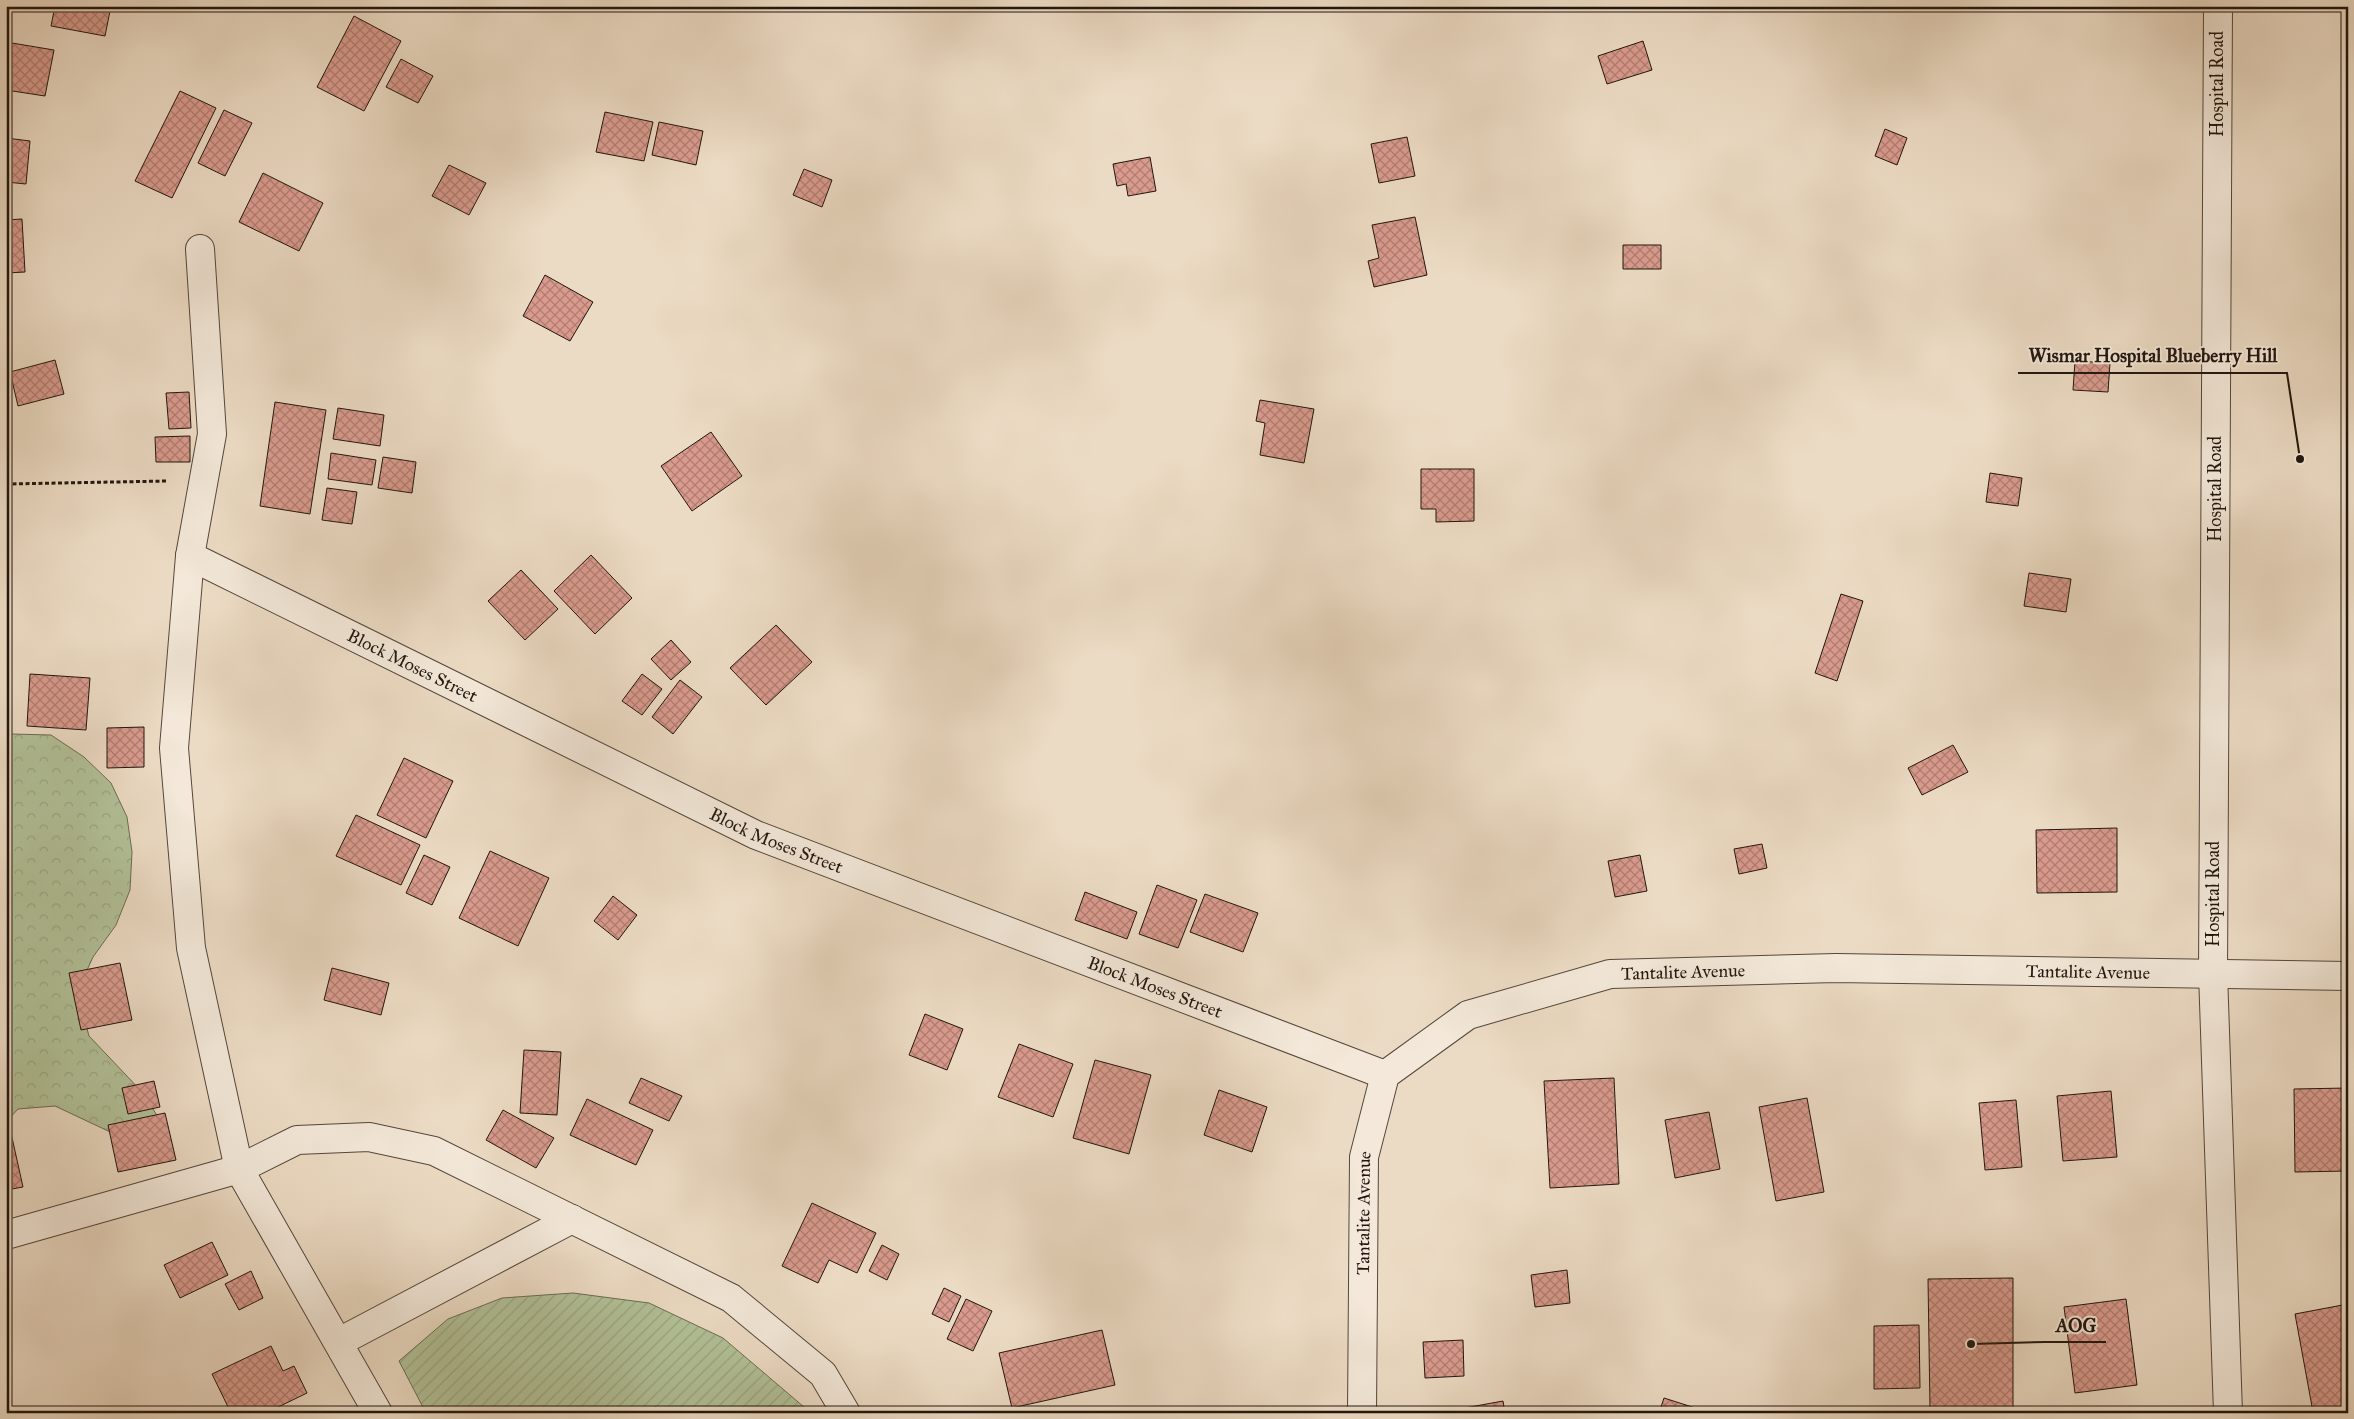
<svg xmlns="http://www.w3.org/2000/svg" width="2354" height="1419" viewBox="0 0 2354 1419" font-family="'IM FELL Great Primer',serif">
<defs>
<pattern id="forest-crowns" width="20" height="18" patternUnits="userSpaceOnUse" patternTransform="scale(1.25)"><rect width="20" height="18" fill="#b2c198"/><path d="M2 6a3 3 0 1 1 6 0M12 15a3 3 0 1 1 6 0" fill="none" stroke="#99a582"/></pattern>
<pattern id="garden-furrows" width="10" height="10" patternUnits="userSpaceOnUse" patternTransform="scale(1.25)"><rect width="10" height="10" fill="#b2c198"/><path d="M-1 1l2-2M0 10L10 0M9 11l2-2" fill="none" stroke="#99a582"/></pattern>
<pattern id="building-cross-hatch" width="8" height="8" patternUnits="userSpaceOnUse" patternTransform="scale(1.25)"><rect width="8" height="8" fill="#da9b8e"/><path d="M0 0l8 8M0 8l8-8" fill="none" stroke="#b07d72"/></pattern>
</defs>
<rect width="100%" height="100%" fill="#ecdbc4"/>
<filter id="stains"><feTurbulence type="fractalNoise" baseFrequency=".004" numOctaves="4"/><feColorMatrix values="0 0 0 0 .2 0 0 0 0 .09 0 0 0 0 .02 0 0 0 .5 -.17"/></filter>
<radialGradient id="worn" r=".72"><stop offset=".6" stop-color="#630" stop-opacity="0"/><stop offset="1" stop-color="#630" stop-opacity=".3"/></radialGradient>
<path fill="url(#forest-crowns)" stroke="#6a6c54" d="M12,734L51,735L84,757L111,783L127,817L132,852L130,890L116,925L93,957L77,992L89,1036L143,1093L163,1125L123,1138L55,1106L18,1109L6,1122V735Z"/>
<path fill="url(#garden-furrows)" stroke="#6a6c54" d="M573,1293L649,1303L723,1338L811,1413H669L655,1407L641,1413H426L399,1361L448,1319L502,1298Z"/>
<path fill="url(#building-cross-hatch)" stroke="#21160f" d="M55,6H111L105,36L51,26Z
M354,16L401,41L364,111L317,87Z
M1643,41L1652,70L1607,84L1598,56Z
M6,42L54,50L45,96L6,90Z
M401,59L433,76L418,103L386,87Z
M180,91L216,108L172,198L135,181Z
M224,110L252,123L225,176L198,163Z
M605,112L653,122L644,161L596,152Z
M659,122L703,131L696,165L652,155Z
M1885,129L1907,138L1897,165L1875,156Z
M1407,137L1415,176L1379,183L1371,144Z
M6,138L30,141L26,184L6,182Z
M1150,157L1156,191L1128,196L1126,184L1117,186L1113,164Z
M449,165L486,183L469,215L432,196Z
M804,169L832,180L822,207L793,195Z
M263,173L323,203L299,251L239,222Z
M1415,217L1427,275L1374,287L1368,261L1379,258L1372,225Z
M22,219L25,272L6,273V220Z
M1623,245H1661V269H1623Z
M545,275L593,302L570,341L523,316Z
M55,360L64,394L18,406L10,372Z
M2075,361L2110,363L2108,392L2073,390Z
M189,392L191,428L169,429L166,393Z
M1260,400L1314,409L1304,463L1260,455L1265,423L1256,421Z
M275,402L326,410L310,514L260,506Z
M338,408L384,415L380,446L333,439Z
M711,432L742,476L692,511L661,466Z
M190,436V462H156L155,437Z
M331,453L376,460L372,485L328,479Z
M383,457L416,462L412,493L378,488Z
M1421,469H1474V521L1436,522V509H1421Z
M1990,473L2022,478L2018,506L1986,502Z
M327,488L357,492L352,524L322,520Z
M591,555L632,598L595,634L554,591Z
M521,570L558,609L525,640L488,601Z
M2029,573L2071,579L2066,612L2024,606Z
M1841,594L1863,601L1837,681L1815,673Z
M776,625L812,662L766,705L730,668Z
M671,640L691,662L671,680L651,659Z
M30,674L90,678L86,730L27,726Z
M642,674L662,689L642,715L622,701Z
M680,680L702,697L673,734L652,717Z
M144,727V767L107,768V728Z
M1953,745L1968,772L1922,795L1908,768Z
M404,758L453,781L426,838L377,815Z
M356,815L420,845L401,885L336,856Z
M2117,828V892L2037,893L2036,830Z
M1762,844L1767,868L1739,874L1734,849Z
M490,851L549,878L518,946L459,918Z
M424,855L450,867L432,905L406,893Z
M1640,855L1647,891L1615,897L1608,861Z
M1157,885L1197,900L1178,948L1139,934Z
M1085,892L1137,912L1127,939L1075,920Z
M1205,894L1258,913L1243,952L1190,932Z
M613,896L637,915L618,940L594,921Z
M120,963L132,1020L81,1030L69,973Z
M332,968L389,983L381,1015L324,1000Z
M925,1014L963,1029L947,1070L909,1055Z
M1019,1044L1073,1064L1053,1117L998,1097Z
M524,1050L561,1052L557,1115L520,1113Z
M1095,1060L1151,1075L1129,1154L1073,1138Z
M641,1078L682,1096L669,1121L629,1103Z
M1614,1078L1619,1184L1550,1188L1544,1081Z
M154,1081L160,1107L128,1114L122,1088Z
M2348,1088V1171L2295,1172L2294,1089Z
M1219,1090L1267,1107L1252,1152L1204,1135Z
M2111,1091L2117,1157L2063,1161L2057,1096Z
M1807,1098L1824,1192L1776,1201L1759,1107Z
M587,1099L653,1130L636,1165L570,1135Z
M2016,1100L2022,1167L1985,1170L1979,1103Z
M503,1110L554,1138L536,1168L486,1140Z
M1709,1112L1720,1169L1675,1178L1665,1120Z
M165,1113L176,1160L118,1172L108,1125Z
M9,1124L23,1187L6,1190V1125Z
M812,1203L876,1233L857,1273L829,1260L818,1283L782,1266Z
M212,1242L228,1275L180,1298L164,1265Z
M882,1245L899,1254L887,1280L869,1271Z
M1567,1270L1570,1303L1535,1307L1531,1275Z
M251,1271L263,1298L239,1310L225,1284Z
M2013,1278V1409L1930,1410L1928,1279Z
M944,1288L961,1296L949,1322L932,1314Z
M966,1299L992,1311L973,1351L947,1339Z
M2126,1299L2137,1385L2075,1393L2064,1307Z
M2348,1304V1406L2313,1412L2295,1314Z
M1919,1325L1920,1388L1874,1389V1326Z
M1102,1330L1115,1385L1012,1408L999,1353Z
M1463,1340L1464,1376L1425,1378L1423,1342Z
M271,1346L283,1371L294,1366L307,1393L272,1410L273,1413H231L212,1374Z
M1664,1398L1711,1413H1659Z
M1503,1401L1505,1413H1460L1459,1409Z
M655,1407L669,1413H641Z"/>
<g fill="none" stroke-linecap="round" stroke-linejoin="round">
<g stroke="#54473c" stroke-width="30">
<g id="minor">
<path d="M2218,6L2213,973L2228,1413"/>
<path d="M200,249L212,434L190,556L174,748L191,948L239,1169L378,1413"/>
<path id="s1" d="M190,556L756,835L1385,1075"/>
<path d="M6,1235L239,1169L297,1140L369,1137L434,1151L731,1298L823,1374L846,1413"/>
<path d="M339,1342L572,1219"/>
<path id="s2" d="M1362,1413L1364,1157L1385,1075L1468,1015L1610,974L1836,968L2348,976"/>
</g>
</g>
<path stroke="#21160f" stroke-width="3" stroke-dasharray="4 2.5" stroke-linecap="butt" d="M6,484L168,481"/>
<use href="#minor" stroke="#f3e8d9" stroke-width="28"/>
</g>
<g text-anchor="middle" stroke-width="4" stroke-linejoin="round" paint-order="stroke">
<g font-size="18" fill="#21160f" stroke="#f3e8d9">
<text transform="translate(2217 84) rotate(-90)" y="6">Hospital Road</text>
<text transform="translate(2215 489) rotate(-90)" y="6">Hospital Road</text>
<text dy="6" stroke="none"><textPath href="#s1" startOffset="248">Block Moses Street</textPath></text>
<text dy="6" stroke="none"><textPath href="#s1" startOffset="652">Block Moses Street</textPath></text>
<text transform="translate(2213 894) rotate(-90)" y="6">Hospital Road</text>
<text dy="6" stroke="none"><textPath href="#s2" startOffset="1069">Tantalite Avenue</textPath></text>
<text dy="6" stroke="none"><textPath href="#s2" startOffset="664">Tantalite Avenue</textPath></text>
<text dy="6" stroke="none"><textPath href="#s1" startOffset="1058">Block Moses Street</textPath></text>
<text dy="6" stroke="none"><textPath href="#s2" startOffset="200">Tantalite Avenue</textPath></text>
</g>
</g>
<path fill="none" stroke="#21160f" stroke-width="2" d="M2300 459L2287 373H2018M1971 1344L2045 1342H2106"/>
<g fill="#21160f" stroke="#f3e8d9" stroke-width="2">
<circle cx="2300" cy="459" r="5"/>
<circle cx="1971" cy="1344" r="5"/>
</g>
<g font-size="19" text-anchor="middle" font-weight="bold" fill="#21160f" stroke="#f3e8d9" stroke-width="4" stroke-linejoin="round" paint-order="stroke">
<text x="2153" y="362">Wismar Hospital Blueberry Hill</text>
<text x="2076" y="1332">AOG</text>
</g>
<rect width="2354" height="1419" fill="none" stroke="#ecdbc4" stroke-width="25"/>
<rect x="8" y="8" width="2339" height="1404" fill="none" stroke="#21160f" stroke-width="2.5"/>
<rect x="12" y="12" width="2329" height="1394" fill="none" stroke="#21160f"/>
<rect width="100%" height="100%" filter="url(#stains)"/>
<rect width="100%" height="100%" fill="url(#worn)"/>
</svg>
